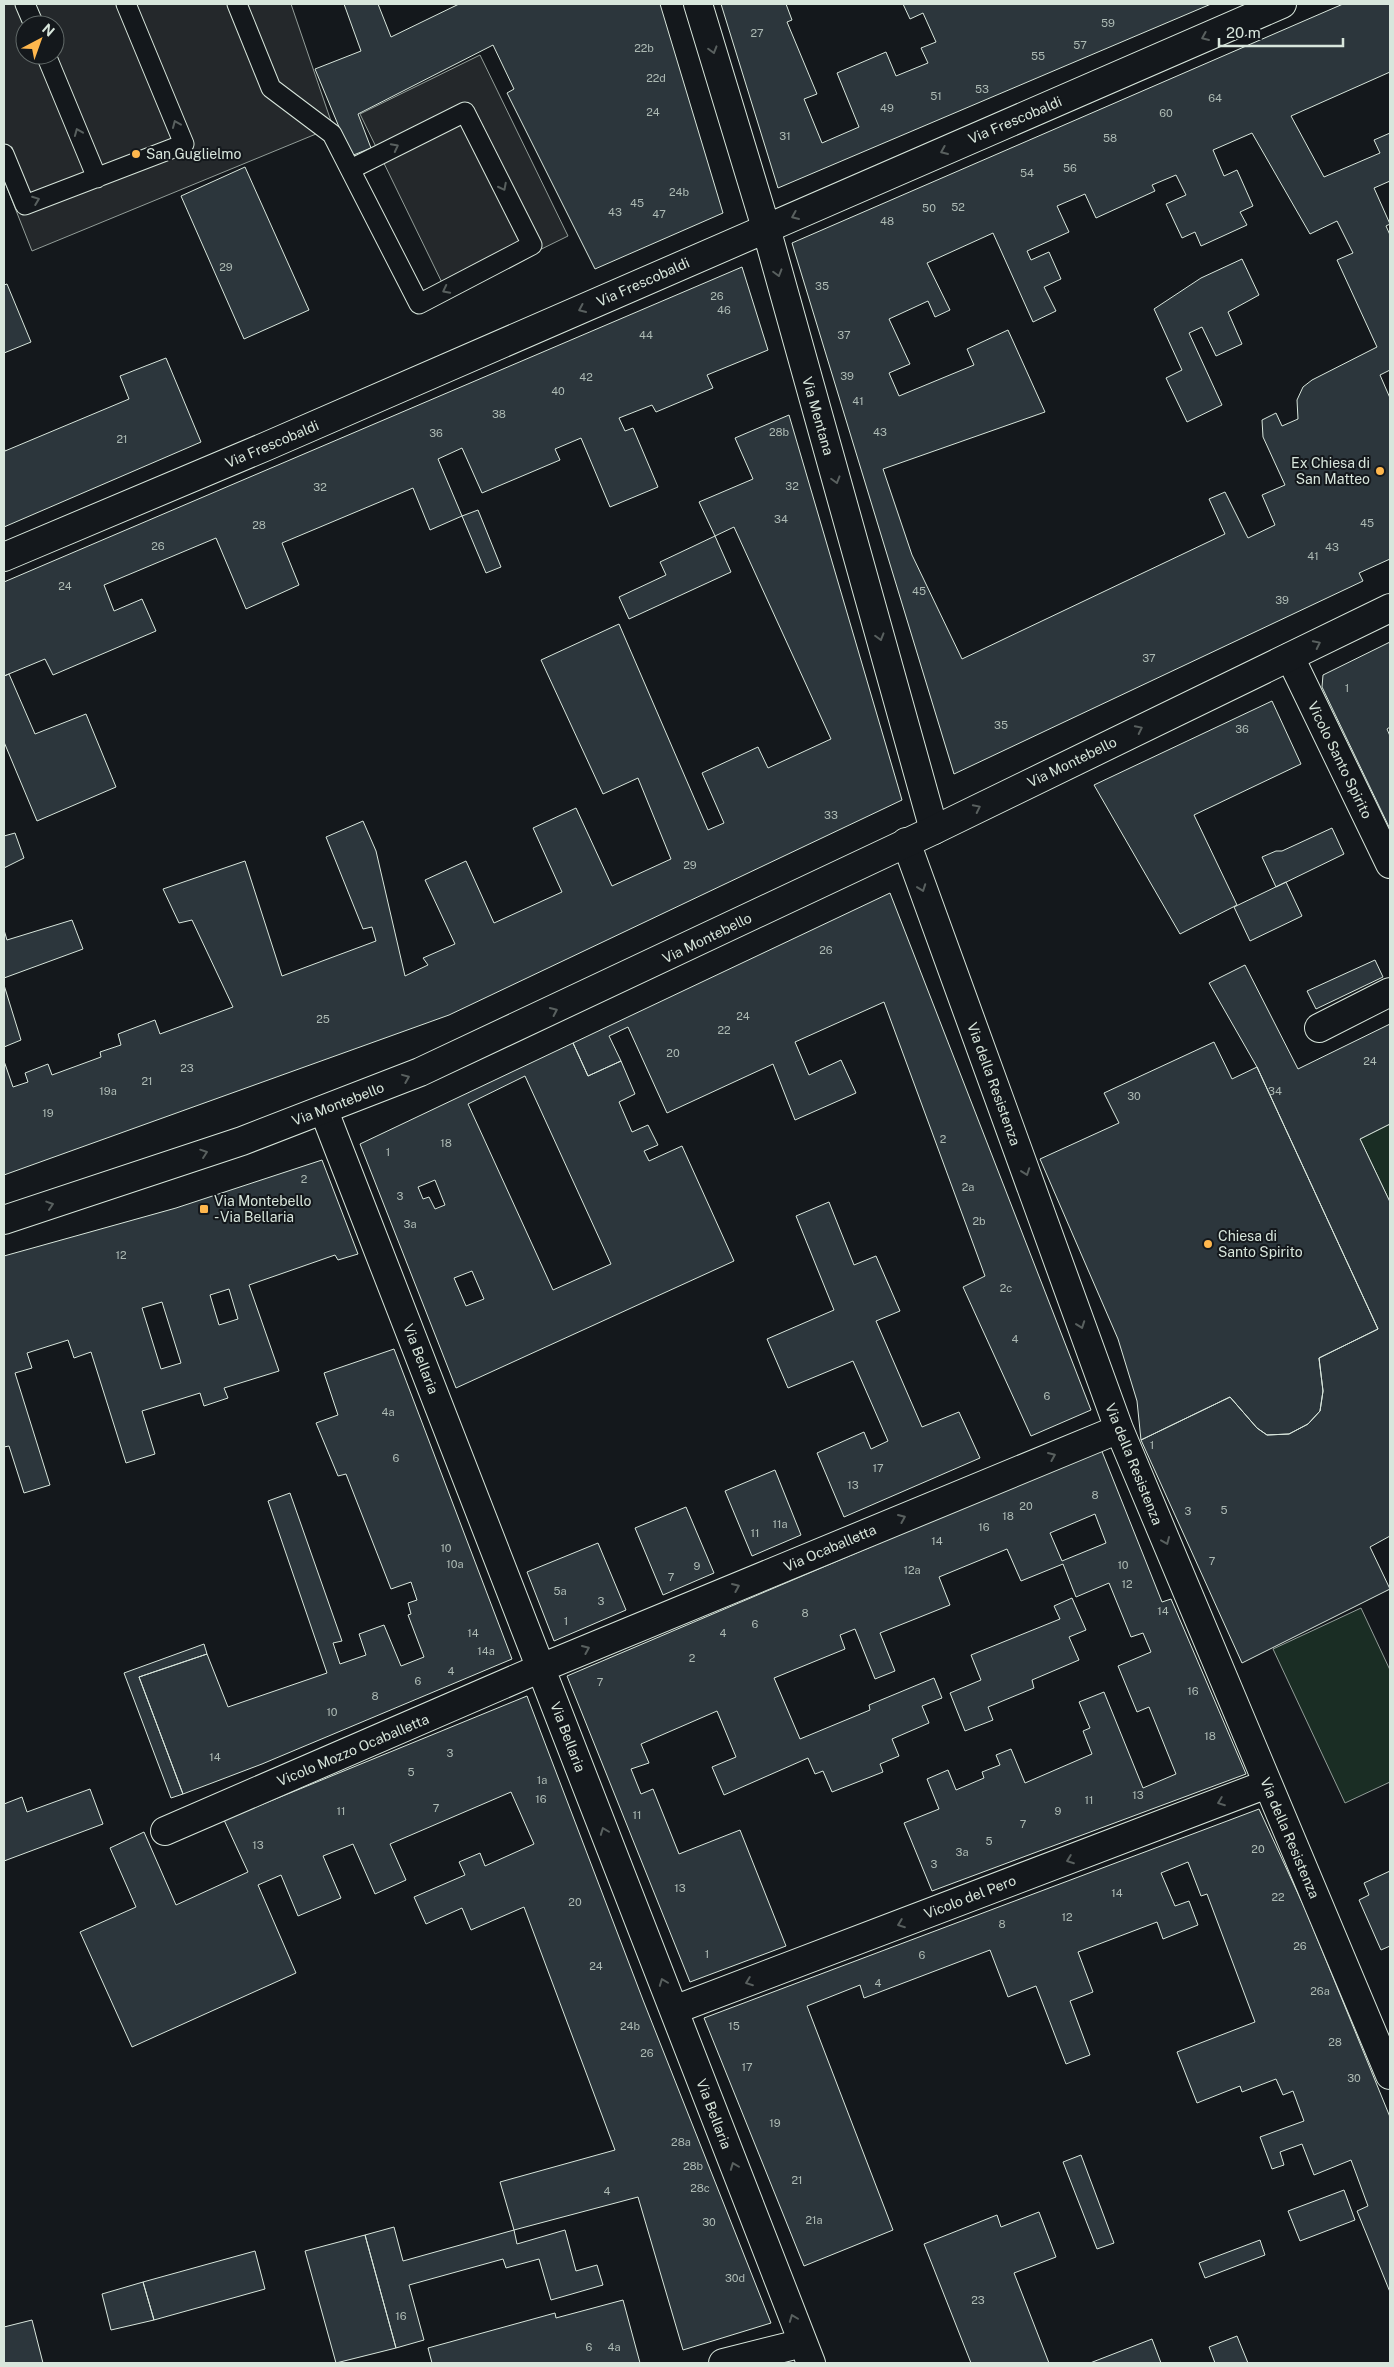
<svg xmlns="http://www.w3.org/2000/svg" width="1394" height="2367" viewBox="0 0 1394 2367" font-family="'Public Sans',sans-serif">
<rect width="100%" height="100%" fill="#14181c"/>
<path fill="#1a2d24" stroke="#939e99" d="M1390,1124V1202L1360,1139Z
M1361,1608L1390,1670V1782L1345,1803L1273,1649Z"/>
<path fill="#24282b" stroke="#939e99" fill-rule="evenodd" d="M4,4H291L333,127L32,251L4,180ZM25,25H55V55H25Z
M480,55L568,236L448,295L360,114Z"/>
<path fill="#2c363c" stroke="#d8e6dc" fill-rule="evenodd" d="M344,4H378L391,37L459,4H660L723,213L595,269L507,93L514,89L493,45L358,114L371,148L351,156L315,69L361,51Z
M721,4H786L792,20L787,22L817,94L804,99L822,143L859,127L837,73L886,52L896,76L928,63L921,48L936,42L923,13L910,19L903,4H1211L778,188Z
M1343,4H1390V72L1291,116L1324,177L1380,153L1374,140L1390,133V181L1374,188L1390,224L1386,226L1390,235V370L1380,375L1390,398V559L1359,573L1363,581L954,774L792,243ZM1252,133L1310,234L1337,221L1353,253L1337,260L1377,347L1312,380L1303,387L1297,400L1298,419L1282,426L1276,413L1262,420L1263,437L1285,485L1262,495L1275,525L1248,538L1225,492L1209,499L1225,534L962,659L912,555L883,469L1045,412L1008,330L967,349L974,365L899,396L889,373L910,364L889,319L928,301L935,317L950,310L927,263L993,233L1033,322L1056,311L1044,287L1061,279L1049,252L1031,260L1027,251L1069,232L1057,206L1085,194L1096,218L1155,191L1152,185L1176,175L1186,195L1166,204L1182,238L1195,232L1201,246L1247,225L1240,212L1253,206L1237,170L1224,176L1213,150Z
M245,167L309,310L244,339L181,196Z
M1242,259L1259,295L1228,312L1242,344L1216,356L1202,327L1189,333L1222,405L1187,422L1166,378L1182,370L1154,309L1201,278Z
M742,267L768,350L707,375L713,388L656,412L652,405L619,418L625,431L633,428L658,487L610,507L581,438L555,449L560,460L482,493L462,448L438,459L462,516L430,530L413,488L282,543L299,585L246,609L216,538L104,585L114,611L142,599L156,631L53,675L45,659L4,676V582Z
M7,284L31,342L4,353V285Z
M166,358L201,442L4,527V447L5,451L129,399L120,376Z
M789,415L902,800L449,1015L4,1175V1061L13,1087L28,1082L25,1073L48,1064L52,1075L101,1057L100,1052L121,1045L118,1034L155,1020L160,1034L233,1007L192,920L179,923L163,889L245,861L282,976L376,941L372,927L363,929L326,837L363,821L376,851L405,976L428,965L423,958L455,944L425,880L466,861L494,923L562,892L533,828L576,808L612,886L671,859L638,778L603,794L541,660L619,624L708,830L724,823L702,773L758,747L768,768L831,739L734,527L715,536L699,502L753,479L735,438Z
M478,510L501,567L486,573L462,516Z
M715,536L731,572L629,619L619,597L666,575L660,562Z
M1390,642V727L1387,729L1390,736V829L1322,687L1323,675Z
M9,674L35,734L86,714L116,787L37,821L4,742V676Z
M1272,701L1301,764L1194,815L1237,905L1180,934L1094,785Z
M1332,828L1344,854L1276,887L1262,857L1276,851H1282Z
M15,833L24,858L4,868V836Z
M1286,882L1302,916L1250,941L1234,907Z
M890,893L1091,1410L1031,1436L963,1287L985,1276L884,1002L795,1042L809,1075L841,1060L856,1093L795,1120L773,1064L667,1113L628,1027L609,1036L621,1061L588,1076L573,1043Z
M72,920L83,949L4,978V930L7,940Z
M1375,960L1383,977L1316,1009L1307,991Z
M1245,965L1298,1069L1390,1024V1124L1360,1139L1390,1202V1536L1370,1547L1390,1589L1242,1663L1141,1440L1230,1397L1257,1428L1267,1435L1289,1434L1308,1424L1320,1411L1323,1391L1319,1358L1378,1329L1257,1067L1209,983Z
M4,985L21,1040L4,1047Z
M1214,1042L1232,1079L1257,1067L1378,1329L1319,1358L1323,1391L1320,1411L1308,1424L1289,1434L1267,1435L1257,1428L1230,1397L1141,1440L1137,1401L1118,1339L1040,1159L1119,1123L1104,1093Z
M573,1043L588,1076L621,1061L635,1094L619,1102L632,1132L648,1125L658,1145L644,1151L649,1161L682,1146L734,1261L456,1388L360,1144ZM525,1076L611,1264L553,1290L468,1104ZM435,1180L445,1205L435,1209L429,1197L423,1199L418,1187ZM472,1271L484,1299L466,1306L454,1278Z
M322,1160L358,1254L338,1260L335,1255L249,1285L279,1371L224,1388L228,1398L204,1406L200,1393L142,1411L155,1454L126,1463L91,1352L74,1358L68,1340L27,1353L32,1368L15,1373L50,1485L24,1493L9,1446L4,1447V1256L176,1208ZM229,1289L238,1319L219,1325L210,1295ZM162,1302L181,1363L161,1369L142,1308Z
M829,1202L854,1265L876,1256L900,1311L876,1321L922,1427L959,1412L980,1458L844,1517L817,1453L864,1432L871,1449L888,1441L853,1361L788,1388L767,1339L834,1310L796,1216Z
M394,1349L512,1659L262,1764L183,1794L139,1677L207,1654L228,1707L327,1673L268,1501L290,1493L342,1641L333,1643L340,1664L366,1655L359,1634L384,1625L401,1666L424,1657L408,1615L411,1614L408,1603L417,1600L411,1582L391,1589L346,1474L338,1476L316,1423L338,1415L324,1373Z
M1101,1449L1162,1602L1171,1599L1246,1774L932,1891L904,1823L939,1809L927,1779L948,1770L956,1790L984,1778L982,1772L1000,1765L996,1755L1011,1749L1025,1783L1092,1754L1083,1731L1090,1728L1079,1702L1104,1692L1143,1788L1176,1774L1149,1707L1137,1712L1118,1666L1151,1652L1143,1633L1131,1637L1109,1583L1076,1597L1063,1564L1021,1581L1007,1549L939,1577L950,1605L880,1633L895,1671L875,1679L855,1629L840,1635L845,1649L774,1678L800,1739L870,1710L869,1705L934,1678L942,1698L922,1706L929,1723L892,1739L899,1756L880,1764L883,1772L832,1792L823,1771L815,1774L808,1758L724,1795L712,1767L736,1757L717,1711L641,1744L649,1763L631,1769L641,1794L653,1789L679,1854L740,1830L786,1946L690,1982L567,1676ZM1095,1514L1106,1543L1062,1561L1050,1533Z
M775,1470L801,1535L752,1556L725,1491Z
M686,1507L714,1573L663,1595L635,1528Z
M598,1543L626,1610L554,1641L527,1572Z
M1072,1598L1086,1630L1069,1637L1079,1660L1032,1680L1034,1688L988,1707L993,1720L965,1731L950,1693L981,1680L971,1655L1060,1619L1054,1606Z
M204,1644L207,1654L139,1677L183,1794L171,1798L124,1673Z
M527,1696L643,2000L771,2323L683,2350L638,2197L514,2230L500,2182L615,2150L524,1907L471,1930L462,1908L426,1924L414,1897L465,1875L459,1862L480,1853L485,1866L534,1844L511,1792L390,1844L406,1880L375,1894L353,1844L323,1856L341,1898L298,1916L281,1875L258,1885L296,1973L132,2047L80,1932L136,1907L110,1848L144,1832L176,1905L248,1872L224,1820Z
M90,1789L103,1824L4,1861V1804L22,1797L27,1812Z
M1259,1809L1306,1911L1390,2117V2292L1357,2211L1368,2206L1351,2160L1314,2175L1302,2144L1280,2152L1284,2165L1272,2169L1260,2137L1304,2121L1293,2091L1283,2095L1276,2079L1242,2092L1240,2086L1197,2103L1177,2052L1255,2022L1207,1894L1201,1896L1188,1862L1161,1873L1175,1906L1189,1901L1198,1925L1163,1939L1157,1922L1078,1952L1093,1992L1070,2001L1090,2055L1066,2064L1036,1986L1008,1997L990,1950L864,1998L860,1985L807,2006L893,2230L804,2266L704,2018Z
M1390,1871V1946L1381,1950L1359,1900L1369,1895L1364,1883Z
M1081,2155L1114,2243L1097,2249L1063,2162Z
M1344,2190L1355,2220L1300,2241L1288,2211Z
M1039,2212L1056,2257L1014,2273L1049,2363H971L924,2244L997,2215L1001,2227Z
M394,2227L403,2261L514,2230L517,2244L565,2230L576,2271L597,2265L603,2285L551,2300L539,2259L506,2268L503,2259L409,2285L424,2340L396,2348L365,2235Z
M365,2235L396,2348L336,2363L305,2251Z
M1260,2240L1265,2255L1205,2278L1199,2263Z
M255,2251L265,2289L154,2320L143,2282Z
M143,2282L154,2320L111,2330L102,2294Z
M623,2300L640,2363H432L428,2348L555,2313L556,2318Z
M32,2320L43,2363H4V2327Z
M1237,2336L1248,2363H1215L1209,2347Z
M1152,2339L1161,2363H1090Z"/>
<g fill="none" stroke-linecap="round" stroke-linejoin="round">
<g stroke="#d8e6dc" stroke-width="21">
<path id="service" d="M25,4L34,25
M237,4L271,88L332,134L419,304L532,245L465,112L351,169
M46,55L97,178
M4,154L25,205L184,144L126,4"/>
</g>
<g stroke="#d8e6dc" stroke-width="30">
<path id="minor" d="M698,4L766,228L934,830
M4,557L267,446L1282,4
M1290,657L1390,864
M906,842L1119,1429L1390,2075
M1319,1028L1390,992
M324,1111L811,2363
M165,1831L541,1668L1119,1429
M674,2010L1267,1784
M723,2363L803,2343"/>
</g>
<g stroke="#d8e6dc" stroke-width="30">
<path id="tertiary" d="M4,1220L242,1141L420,1072L934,830L1390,608"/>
</g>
<use href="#service" stroke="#14181c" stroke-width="19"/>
<use href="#minor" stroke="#14181c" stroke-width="28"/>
<use href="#tertiary" stroke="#14181c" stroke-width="28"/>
</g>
<defs><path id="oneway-chevron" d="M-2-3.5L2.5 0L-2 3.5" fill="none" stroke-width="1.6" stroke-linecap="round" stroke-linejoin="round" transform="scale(1.25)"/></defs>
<g stroke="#59605f">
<use href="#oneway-chevron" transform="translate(1205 37) rotate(157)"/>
<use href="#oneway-chevron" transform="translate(713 50) rotate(74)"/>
<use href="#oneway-chevron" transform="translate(176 124) rotate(-113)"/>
<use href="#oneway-chevron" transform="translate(78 132) rotate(-112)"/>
<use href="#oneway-chevron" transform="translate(395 147) rotate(-27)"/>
<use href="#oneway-chevron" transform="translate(944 151) rotate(157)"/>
<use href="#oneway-chevron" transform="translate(503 187) rotate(63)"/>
<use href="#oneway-chevron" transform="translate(36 200) rotate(-21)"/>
<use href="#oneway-chevron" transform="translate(795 216) rotate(157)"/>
<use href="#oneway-chevron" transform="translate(778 273) rotate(74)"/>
<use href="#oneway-chevron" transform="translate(446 290) rotate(153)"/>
<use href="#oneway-chevron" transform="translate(582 309) rotate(156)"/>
<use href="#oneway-chevron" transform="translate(836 480) rotate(74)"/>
<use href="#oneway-chevron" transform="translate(880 637) rotate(74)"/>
<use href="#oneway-chevron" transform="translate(1317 644) rotate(-26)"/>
<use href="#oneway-chevron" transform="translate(1139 729) rotate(-26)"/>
<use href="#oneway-chevron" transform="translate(977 808) rotate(-26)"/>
<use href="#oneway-chevron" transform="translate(922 888) rotate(70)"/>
<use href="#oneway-chevron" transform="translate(554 1011) rotate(-25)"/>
<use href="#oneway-chevron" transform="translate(406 1078) rotate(-22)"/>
<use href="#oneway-chevron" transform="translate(204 1153) rotate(-19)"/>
<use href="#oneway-chevron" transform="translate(1026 1172) rotate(70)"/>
<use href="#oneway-chevron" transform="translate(50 1205) rotate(-18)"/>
<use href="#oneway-chevron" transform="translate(1081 1325) rotate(70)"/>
<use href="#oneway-chevron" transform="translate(1052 1456) rotate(-23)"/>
<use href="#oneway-chevron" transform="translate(902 1518) rotate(-23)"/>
<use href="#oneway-chevron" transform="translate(1166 1541) rotate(67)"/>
<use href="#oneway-chevron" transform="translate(736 1587) rotate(-23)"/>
<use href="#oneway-chevron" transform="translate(586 1649) rotate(-23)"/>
<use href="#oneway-chevron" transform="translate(1221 1802) rotate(159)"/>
<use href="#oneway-chevron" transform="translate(604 1831) rotate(-111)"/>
<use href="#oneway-chevron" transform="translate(1070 1860) rotate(159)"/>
<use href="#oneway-chevron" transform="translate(901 1924) rotate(159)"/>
<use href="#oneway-chevron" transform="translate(663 1982) rotate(-111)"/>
<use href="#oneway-chevron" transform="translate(749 1982) rotate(159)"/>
<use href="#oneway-chevron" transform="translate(734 2166) rotate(-111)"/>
<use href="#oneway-chevron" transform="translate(793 2318) rotate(-111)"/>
</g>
<g fill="#ffb74d" stroke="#14181c" stroke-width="2">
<circle cx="136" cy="154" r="5"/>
<circle cx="1380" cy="471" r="5"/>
<rect x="199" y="1204" width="10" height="10" rx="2.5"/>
<circle cx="1208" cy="1244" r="5"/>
</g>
<g text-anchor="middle" stroke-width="4" stroke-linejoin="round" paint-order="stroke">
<g font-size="11" fill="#adbab4">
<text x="1108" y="27">59</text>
<text x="757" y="37">27</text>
<text x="1080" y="49">57</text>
<text x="644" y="52">22b</text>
<text x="1038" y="60">55</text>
<text x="656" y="82">22d</text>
<text x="982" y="93">53</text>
<text x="936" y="100">51</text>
<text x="1215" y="102">64</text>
<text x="887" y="112">49</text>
<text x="653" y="116">24</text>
<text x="1166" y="117">60</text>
<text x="785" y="140">31</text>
<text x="1110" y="142">58</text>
<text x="1070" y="172">56</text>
<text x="1027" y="177">54</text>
<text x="679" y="196">24b</text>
<text x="637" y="207">45</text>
<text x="958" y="211">52</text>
<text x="929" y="212">50</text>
<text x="615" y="216">43</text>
<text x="659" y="218">47</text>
<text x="887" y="225">48</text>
<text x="226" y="271">29</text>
<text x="822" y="290">35</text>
<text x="717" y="300">26</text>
<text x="724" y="314">46</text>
<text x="646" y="339">44</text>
<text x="844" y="339">37</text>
<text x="847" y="380">39</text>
<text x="586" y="381">42</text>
<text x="558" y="395">40</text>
<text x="858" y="405">41</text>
<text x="499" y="418">38</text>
<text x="779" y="436">28b</text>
<text x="880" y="436">43</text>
<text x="436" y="437">36</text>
<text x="122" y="443">21</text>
<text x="792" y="490">32</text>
<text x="320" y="491">32</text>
<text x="781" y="523">34</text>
<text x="1367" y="527">45</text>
<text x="259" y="529">28</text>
<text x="158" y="550">26</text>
<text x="1332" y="551">43</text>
<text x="1313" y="560">41</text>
<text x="65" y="590">24</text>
<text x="919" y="595">45</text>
<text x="1282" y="604">39</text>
<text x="1149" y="662">37</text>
<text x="1347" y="692">1</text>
<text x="1001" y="729">35</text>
<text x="1242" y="733">36</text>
<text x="831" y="819">33</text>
<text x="690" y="869">29</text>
<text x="826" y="954">26</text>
<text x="743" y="1020">24</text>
<text x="323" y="1023">25</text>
<text x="724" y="1034">22</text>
<text x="673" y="1057">20</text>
<text x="1370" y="1065">24</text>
<text x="187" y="1072">23</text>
<text x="147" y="1085">21</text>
<text x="108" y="1095">19a</text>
<text x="1275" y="1095">34</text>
<text x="1134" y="1100">30</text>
<text x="48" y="1117">19</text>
<text x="943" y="1143">2</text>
<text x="446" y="1147">18</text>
<text x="388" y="1156">1</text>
<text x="304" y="1183">2</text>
<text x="968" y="1191">2a</text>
<text x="400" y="1200">3</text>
<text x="979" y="1225">2b</text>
<text x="410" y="1228">3a</text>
<text x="121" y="1259">12</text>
<text x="1006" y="1292">2c</text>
<text x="1015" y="1343">4</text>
<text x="1047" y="1400">6</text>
<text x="388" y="1416">4a</text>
<text x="1152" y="1449">1</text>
<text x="396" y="1462">6</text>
<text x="878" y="1472">17</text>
<text x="853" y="1489">13</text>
<text x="1095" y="1499">8</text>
<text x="1026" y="1510">20</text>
<text x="1224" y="1514">5</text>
<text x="1188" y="1515">3</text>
<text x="1008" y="1520">18</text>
<text x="780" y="1528">11a</text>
<text x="984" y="1531">16</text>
<text x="755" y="1537">11</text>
<text x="937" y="1545">14</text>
<text x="446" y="1552">10</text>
<text x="1212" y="1565">7</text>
<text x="455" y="1568">10a</text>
<text x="1123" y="1569">10</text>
<text x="697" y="1570">9</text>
<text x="912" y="1574">12a</text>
<text x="671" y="1581">7</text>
<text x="1127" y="1588">12</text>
<text x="560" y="1595">5a</text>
<text x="601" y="1605">3</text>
<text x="1163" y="1615">14</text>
<text x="805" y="1617">8</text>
<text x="566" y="1625">1</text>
<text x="755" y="1628">6</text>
<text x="473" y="1637">14</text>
<text x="723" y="1637">4</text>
<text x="486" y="1655">14a</text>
<text x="692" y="1662">2</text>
<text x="451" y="1675">4</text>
<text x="418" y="1685">6</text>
<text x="600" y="1686">7</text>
<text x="1193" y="1695">16</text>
<text x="375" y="1700">8</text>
<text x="332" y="1716">10</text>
<text x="1210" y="1740">18</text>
<text x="450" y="1757">3</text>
<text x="215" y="1761">14</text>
<text x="411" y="1776">5</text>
<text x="542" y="1784">1a</text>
<text x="1138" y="1799">13</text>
<text x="541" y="1803">16</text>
<text x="1089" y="1804">11</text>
<text x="436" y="1812">7</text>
<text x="341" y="1815">11</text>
<text x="1058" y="1815">9</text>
<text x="637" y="1819">11</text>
<text x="1023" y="1828">7</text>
<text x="989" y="1845">5</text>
<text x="258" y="1849">13</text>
<text x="1258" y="1853">20</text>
<text x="962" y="1856">3a</text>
<text x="934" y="1868">3</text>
<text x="680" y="1892">13</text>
<text x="1117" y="1897">14</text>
<text x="1278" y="1901">22</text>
<text x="575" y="1906">20</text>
<text x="1067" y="1921">12</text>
<text x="1002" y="1928">8</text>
<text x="1300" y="1950">26</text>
<text x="707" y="1958">1</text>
<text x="922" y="1959">6</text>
<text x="596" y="1970">24</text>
<text x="878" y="1987">4</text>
<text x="1320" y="1995">26a</text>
<text x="630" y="2030">24b</text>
<text x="734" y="2030">15</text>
<text x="1335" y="2046">28</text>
<text x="647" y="2057">26</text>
<text x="747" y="2071">17</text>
<text x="1354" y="2082">30</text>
<text x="775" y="2127">19</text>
<text x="681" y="2146">28a</text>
<text x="693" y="2170">28b</text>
<text x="797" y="2184">21</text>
<text x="700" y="2192">28c</text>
<text x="607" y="2195">4</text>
<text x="814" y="2224">21a</text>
<text x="709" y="2226">30</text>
<text x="735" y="2282">30d</text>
<text x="978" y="2304">23</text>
<text x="401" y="2320">16</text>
<text x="589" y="2351">6</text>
<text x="614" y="2351">4a</text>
</g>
<g font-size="14" fill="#d8e6dc" stroke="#14181c">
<text transform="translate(1015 120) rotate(-23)" y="5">Via Frescobaldi</text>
<text transform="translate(643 282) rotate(-24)" y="5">Via Frescobaldi</text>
<text transform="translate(818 416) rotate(74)" y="5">Via Mentana</text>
<text transform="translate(272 444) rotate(-23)" y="5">Via Frescobaldi</text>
<text transform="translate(1340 760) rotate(64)" y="5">Vicolo Santo Spirito</text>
<text transform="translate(1072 762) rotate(-26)" y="5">Via Montebello</text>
<text transform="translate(707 938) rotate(-26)" y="5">Via Montebello</text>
<text transform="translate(994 1084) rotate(70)" y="5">Via della Resistenza</text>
<text transform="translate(338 1104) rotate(-21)" y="5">Via Montebello</text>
<text transform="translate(421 1359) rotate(69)" y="5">Via Bellaria</text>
<text transform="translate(1134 1464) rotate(68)" y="5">Via della Resistenza</text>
<text transform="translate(830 1548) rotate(-23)" y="5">Via Ocaballetta</text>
<text transform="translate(568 1737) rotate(69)" y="5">Via Bellaria</text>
<text transform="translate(353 1750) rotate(-23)" y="5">Vicolo Mozzo Ocaballetta</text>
<text transform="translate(1290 1838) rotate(67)" y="5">Via della Resistenza</text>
<text transform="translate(970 1897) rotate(-21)" y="5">Vicolo del Pero</text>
<text transform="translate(714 2114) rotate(69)" y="5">Via Bellaria</text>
</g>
<g font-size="14" fill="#d8e6dc" stroke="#14181c" text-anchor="start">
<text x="146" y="159">San Guglielmo</text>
<text x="1370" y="468" text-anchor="end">Ex Chiesa di<tspan x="1370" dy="16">San Matteo</tspan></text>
<text x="214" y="1206">Via Montebello<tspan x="214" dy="16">- Via Bellaria</tspan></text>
<text x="1218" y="1241">Chiesa di<tspan x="1218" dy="16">Santo Spirito</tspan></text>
</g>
</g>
<rect width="1394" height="2367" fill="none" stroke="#d8e6dc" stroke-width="10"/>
<g transform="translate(40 40) rotate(41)"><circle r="24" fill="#14181c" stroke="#626a69"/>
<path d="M0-4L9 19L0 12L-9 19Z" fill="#ffb74d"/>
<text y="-8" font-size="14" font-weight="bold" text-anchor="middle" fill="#d8e6dc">N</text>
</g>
<path d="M1219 38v8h124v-8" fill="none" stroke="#d8e6dc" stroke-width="2.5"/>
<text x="1226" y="38" font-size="15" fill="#d8e6dc" stroke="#14181c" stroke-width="4" paint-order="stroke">20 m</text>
</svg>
